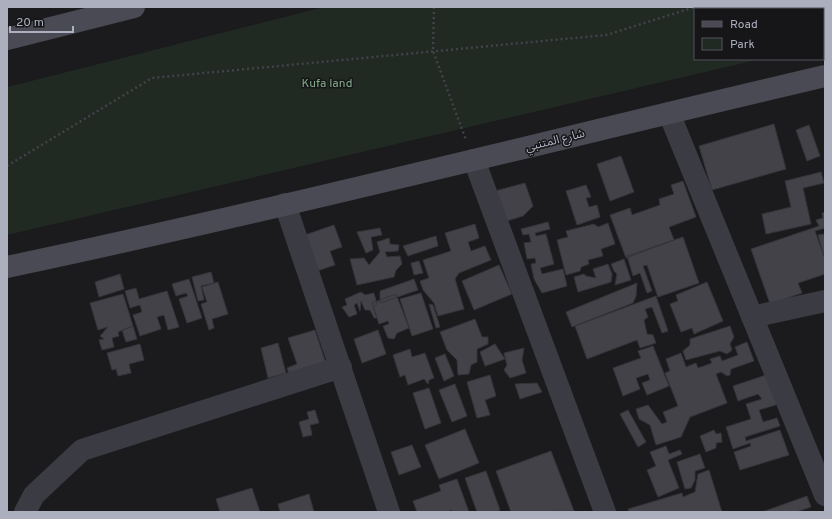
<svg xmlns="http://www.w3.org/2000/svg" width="832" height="519" viewBox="0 0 832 519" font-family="Overpass,'Noto Sans Arabic',sans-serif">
<rect width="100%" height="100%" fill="#1b1a1d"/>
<path fill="#202922" d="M324,7H825V44L823,45V9H695V59H761L7,235V87Z"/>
<path fill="#424248" stroke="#35343a" d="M774,124L786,169L712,190L699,146Z
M809,125L820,156L807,161L796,130Z
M621,156L634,192L610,201L597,164Z
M821,172L824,183L803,188L811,224L766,234L762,214L791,207L785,181Z
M683,181L696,217L669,227L674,240L626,258L610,215L630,208L632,215L660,205L659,199L674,194L671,185Z
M525,183L533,206L523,216L507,221L495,191Z
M586,185L591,197L586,198L589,207L597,205L600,217L577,225L566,191Z
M825,212V228L815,231L825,259V274L798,283L802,293L770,304L751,249L819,226L816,220L823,218L822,213Z
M548,222L550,229L535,233L536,236L546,234L554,264L540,268L542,274L563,269L567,286L542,293L534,279L531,264L536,263L535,258L527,259L524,243L531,242L529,234L523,235L521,229Z
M608,223L615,244L601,249L603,256L588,260L589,264L581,267L580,271L566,275L557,240L568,237L566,231L594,224L598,227Z
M475,224L479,238L468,242L471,251L485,246L491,260L459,273L455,279L464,309L438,316L434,303L423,290L420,281L429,278L423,260L451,251L445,233Z
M334,225L342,247L330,251L335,265L314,272L302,236Z
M380,228L382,235L371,237L373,250L366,253L357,232Z
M825,234V259L818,235Z
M436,236L438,246L408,256L403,246Z
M683,237L699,283L658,297L647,265L643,266L652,291L647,293L640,273L633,276L627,256Z
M389,238L390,244L399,245L398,251L385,252L387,257L400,256L402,264L396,270L394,277L357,285L350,259L364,258L369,265L380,252L377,242Z
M624,259L631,280L615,285L617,274L614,271L611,264Z
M419,261L423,273L414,275L411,263Z
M608,264L612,274L611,282L578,292L574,277L584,274L586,276L596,278L593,269Z
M499,265L512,294L474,310L462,281Z
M211,272L214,283L201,286L204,300L198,301L192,277Z
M120,274L124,289L99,297L95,282Z
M189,279L202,318L187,323L179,299L188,296L186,293L176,296L172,284Z
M414,279L418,290L380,303V291Z
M218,282L228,314L212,319L214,328L209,330L201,304L207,302L202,287Z
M707,282L723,321L694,334L692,328L681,332L670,304L678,301L676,295Z
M637,283L636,296L633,303L572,327L566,312Z
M136,288L139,299L167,291L179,327L168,330L164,315L157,317L161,329L140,336L133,315L142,312L140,305L130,308L125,291Z
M361,292L365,295L374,293L377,304L373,307L377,318H374L370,310H365L361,301L360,311L357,303L354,305L357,314L349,317L342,307L347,305L345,299Z
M421,293L433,329L412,336L400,299Z
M123,294L133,326L118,332L119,336L112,338L114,347L102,350L99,340L104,339L100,336L108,327L98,330L90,303Z
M396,294L409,328L397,333L394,339L388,338L383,326L389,324L388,321L379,324L372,303Z
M656,296L668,331L662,333L652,307L645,309L648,317L644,320L647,334L653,335L656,343L640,348L637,340L587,359L575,326Z
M429,304L433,305L440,327L436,328Z
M475,319L482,337H488V344L477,349V362L471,365L469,374L458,375L457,360L447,350L440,332Z
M133,326L137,339L126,342L122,330Z
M730,326L734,337L730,344L732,350L727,354L720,351L686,360L683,351L690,345V339Z
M315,330L329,373L293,385L287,368L297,364L288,338Z
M378,330L386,354L362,363L354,339Z
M747,342L754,361L731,369L730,375L727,376L721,372L716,374L727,403L690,417L681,437L656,445L650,425L639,419L636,409L648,405L662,424L667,422L663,412L678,406L665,373L670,371L666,359L681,353L686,367L696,363L698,368L712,363L710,359L720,356L722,361L738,355L735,347Z
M278,343L286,373L268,378L261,348Z
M140,344L144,360L129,364L131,373L118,376L116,369L112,370L107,353Z
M495,344L505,359L485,366L480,352Z
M653,346L669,386L647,395L642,383L650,380L648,374L636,378L640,389L623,396L613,368L641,358L638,351Z
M524,348L522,360L526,373L510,378L504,370L507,365L504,353Z
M410,349L412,357L425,353L434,378L429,380L428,384L424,379L408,385L405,375L400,377L393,355Z
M445,354L454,376L444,381L435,358Z
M769,374L779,404L759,410L763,422L777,418L780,426L745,437L746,441L780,430L789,455L740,470L734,452L751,446L750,443L733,449L726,427L751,419L746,404L762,399L758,394L738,401L733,386Z
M490,375L496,396L485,400L490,415L477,418L467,382Z
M537,383L542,392L520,399L515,384Z
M455,384L467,416L452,422L439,390Z
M429,388L441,423L425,429L413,393Z
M315,410L319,423L310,425L312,435L303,437L299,422L309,419L307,412Z
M628,410L646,442L638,447L620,414Z
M465,429L479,463L439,479L425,445Z
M714,430L716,434L721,433L722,442L716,443V448L706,452L700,436Z
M412,445L421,467L399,475L391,452Z
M666,446L669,454L680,450L682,454L668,460L679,488L658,497L647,470L656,466L650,452Z
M551,451L574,511L511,512L496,471Z
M700,454L705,468L695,471V480L691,488L685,489L677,462Z
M709,470L722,512H629L628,509L682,493L683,497L695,492L698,474Z
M486,471L500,510L495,512H477L465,478Z
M457,479L469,512H452V510L446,512H417L413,501L441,491L439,485Z
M252,488L260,512H220L216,499Z
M309,494L314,512H280L278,504Z
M807,496L811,507L796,512H762Z"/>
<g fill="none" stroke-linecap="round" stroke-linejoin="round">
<path stroke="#41434a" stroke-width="2.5" stroke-dasharray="2 3" stroke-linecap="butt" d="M434,7L433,51L466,140
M7,166L152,78L606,35L695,7"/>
<path stroke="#3b3b43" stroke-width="22" d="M669,113L825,495
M474,160L605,512
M285,204L389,512
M752,317L825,301
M25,512L34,495L82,450L341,367"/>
<path stroke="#494a53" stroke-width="22" d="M7,39L134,7
M7,267C281,209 552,140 825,76"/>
</g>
<g text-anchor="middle" stroke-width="3" stroke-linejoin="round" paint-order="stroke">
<g font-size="12" fill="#81ab88" stroke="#161518">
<text x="327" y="87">Kufa land</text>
</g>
<g font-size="12" fill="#acb0be" stroke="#161518">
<text transform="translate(555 140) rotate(-14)" y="4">شارع المتنبي</text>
</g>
</g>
<rect width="832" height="519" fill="none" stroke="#acb0be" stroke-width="16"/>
<rect x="694" y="8" width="130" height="52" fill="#161518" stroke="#52535a"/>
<rect x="702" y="21" width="20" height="6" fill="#494a53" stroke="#52535a"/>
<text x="730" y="28" font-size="12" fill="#acb0be">Road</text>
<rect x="702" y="38" width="20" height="12" fill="#202922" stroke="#52535a"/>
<text x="730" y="48" font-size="12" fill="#acb0be">Park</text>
<path d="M10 26v6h63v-6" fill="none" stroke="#acb0be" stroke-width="2"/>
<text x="16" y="26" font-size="12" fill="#acb0be" stroke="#161518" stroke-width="3" paint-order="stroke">20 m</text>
</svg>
